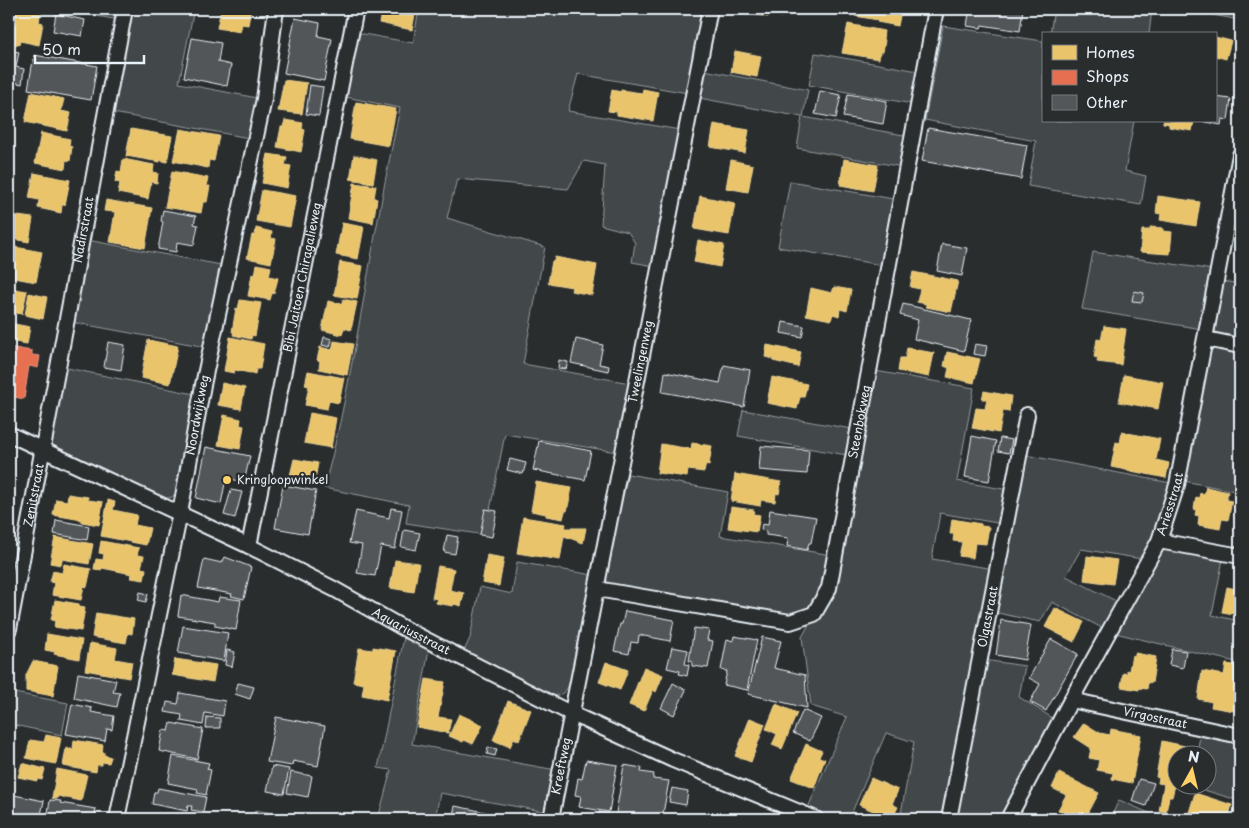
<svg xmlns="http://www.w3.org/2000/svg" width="1249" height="828" viewBox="0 0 1249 828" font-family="'Playpen Sans',sans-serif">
<rect width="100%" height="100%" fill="#2a2d2e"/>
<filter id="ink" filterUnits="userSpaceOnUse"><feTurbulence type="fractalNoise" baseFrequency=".02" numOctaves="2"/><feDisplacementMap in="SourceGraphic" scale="10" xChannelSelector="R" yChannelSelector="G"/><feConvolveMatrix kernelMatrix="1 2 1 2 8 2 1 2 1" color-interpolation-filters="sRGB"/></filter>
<g filter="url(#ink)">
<path fill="#424648" stroke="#959ca0" d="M55,9H123L120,20Z
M133,9H194L179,83L257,98L249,138L113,113Z
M419,9H703L688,93L578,74L568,111L680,130L654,266L632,262L635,243L628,232L601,225L605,165L584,161L568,189L457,179L447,218L545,247L523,364L630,383L617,452L505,434L485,535L406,523L409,505L324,488C349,396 362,302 380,209C386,175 393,142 400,108L346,97L358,33L413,43Z
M1054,9H1152L1149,34H1050Z
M1181,9H1240V20Z
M943,26L1043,41V121H1134L1125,171L1146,176L1141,205L1028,186L1036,141L925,120Z
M815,53L924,72L918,105L809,85Z
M704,70L808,90L803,117L909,136L903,167L797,148L802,117L699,98Z
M790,181L899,200L887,266L778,247Z
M1240,182V239L1230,237Z
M87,240L221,265L206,347L71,322Z
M1093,252L1213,270L1202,329L1082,309Z
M1222,281L1240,284V341C1231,339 1218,338 1214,328Z
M1217,346L1240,349V492L1184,481L1207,360L1210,352Z
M62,367L194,394L176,493L172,497L164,499L53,448L50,444Z
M875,371L974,388L957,481L1009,490L1003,524L940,513L932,559L994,569L944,819H900L914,742L886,733L849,819H830L807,810L847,717L811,706L802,637L808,626L820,612Z
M743,410L852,429L847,455L738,436Z
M1025,455L1171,483L1153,538L1142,559L1081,549L1066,576L1118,602L1104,629L1052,602L1040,622L993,612Z
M628,474L728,492L720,536L831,555L824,588L811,609L789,616L610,585L605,577Z
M1168,549L1223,559L1212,615L1240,621V663L1115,633L1158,554L1162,550Z
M9,560L18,561L9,602Z
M517,562L593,575L571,680C566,694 560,697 546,695L464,651L470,638L480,587L512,594Z
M404,637L429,649L412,744L556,770L547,812L440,793L435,819H378L391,770L378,768Z
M984,660L1025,666L1019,697L1054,719L1003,819H952Z
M9,692L68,703L62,735L9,724Z
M1201,733L1240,740V801L1191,786H1206V756L1196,755Z
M1119,800L1163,819H1110Z
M255,810L305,819H254Z"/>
<path fill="#e9c46a" stroke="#e9d295" d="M9,9H41L39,22L43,23L39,45L20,41L19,45L9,43Z
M221,9H251L248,25L242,24L240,32L217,28Z
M382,9H416L412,30L379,23Z
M743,9H784L782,17L768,15V17L742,12Z
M850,9H892L901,11L898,26L877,22L878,20L855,16L856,11Z
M848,24L884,31L883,39L885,40L883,52H880L879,59L842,53Z
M1215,37L1231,41L1226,59L1215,56Z
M735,51L761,56L757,77L731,72Z
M284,80L307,83L302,114L278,111Z
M643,89L658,92L653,121L617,115V112L608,111L612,90L621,92V90L642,93Z
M31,92L64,99L61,111L71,113L67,131L25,122Z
M356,102L396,109L389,146L350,139Z
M285,120L303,123L302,129L305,130L301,152L277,147L281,127H283Z
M1163,121H1194L1192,131L1169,127V124L1163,123Z
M714,124L749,130L745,153L710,147Z
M131,129L172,136L167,162L160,160V162L126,156Z
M180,129L219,136L214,161L209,160L208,168L173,161Z
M41,133L70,139L69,146L72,147L70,161L66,160L65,169L35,163Z
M268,154L287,157L285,165L291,166L287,188L262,183Z
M354,155L377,160L373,183L350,179Z
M123,159L154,165L153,172L158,173L157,183L151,182L148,199L118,193L120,183L115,182L117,171L121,172Z
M844,159L878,165L873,191L840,185Z
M731,160L753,165L748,192L726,188Z
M172,171L208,178L206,186H210L207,202H203L201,213L165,207Z
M34,173L70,180L65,205H62L61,213L38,208L39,200L29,198Z
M354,183L376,186L374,198L377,199L373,223L348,218Z
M262,190L296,196L290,227L256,221Z
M700,196L735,203L729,235L694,229Z
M1158,196L1200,202L1196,226L1160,220L1161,214L1156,213Z
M106,200L152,208L145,248L110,242L115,212L104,211Z
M9,215L33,218L29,242L9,238Z
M342,223L364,227L358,259L336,255Z
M1150,227L1163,228V231L1172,232L1170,254L1140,252L1142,230H1150Z
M256,228L272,232L271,238L276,239L271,263L247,258L252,235H255Z
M698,240L724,245L720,267L694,262Z
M15,247L42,252L36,282L9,277V261L13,262Z
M555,257L597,265L592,295L571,291L572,287L548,283L552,261H554Z
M340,262L363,266L357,299L334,295Z
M257,264L271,267L269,276L278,278L274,294L272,293L270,300L248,296L252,274L255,275Z
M913,272L958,281L951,312L926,307V304L917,302L920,289L910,287Z
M834,287L851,290L847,311L840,309L839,316L833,314L831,320L806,315L811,288L832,293Z
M9,288L27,291L22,314L9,312Z
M29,293L47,297L43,319L25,315Z
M343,299L357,302L351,330L344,328L342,335L322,330L328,301L342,304Z
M240,300L261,303L255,336L252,335L251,339L233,335L234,332H232L236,308L238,309Z
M9,323L30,327L27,344L9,341Z
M1104,326L1126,329L1121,365L1097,362L1098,358L1094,357L1097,339L1101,340Z
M230,337L264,344L260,369H256L255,374L235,370L234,373L224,371Z
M148,340L178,346L170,384L141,378Z
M334,341L353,344L347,375L319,369L320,361L317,360L320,347L332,350Z
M767,345L801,352L798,367L773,361L774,359L765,357Z
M907,348L934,353L929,377L898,371L900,358H905Z
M947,352L980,359L974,383L947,377L949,368L944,366Z
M308,371L344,378L339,403L329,401L327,409L305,405L309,386L305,385Z
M1124,375L1163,382L1158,409L1119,402Z
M772,377L807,384L804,397H800L797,409L767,403Z
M222,383L245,388L241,409L218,405Z
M984,391L1011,396L1009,412L1003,411L999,433L972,428L976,408L985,409L987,399H982Z
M310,413L336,418L331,448L304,443Z
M224,415L241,419L240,425L244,426L240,449L218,445Z
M1122,432L1160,439L1156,460L1169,463L1166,478L1111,467L1116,442L1120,443Z
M692,443L712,446L709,465L706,464L704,472L688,470L687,477L657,473L661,444L691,449Z
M294,459L318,463L314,485L289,480Z
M735,474L781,482L779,494L776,493L775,502L761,500L760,506L731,501Z
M536,482L572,488L567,511H565L563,519L546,516V514L531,511Z
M1206,487L1228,492L1226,500L1232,501L1228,520L1222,519L1220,529L1198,525L1199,516L1195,515L1196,510L1194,509L1196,497L1199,498L1200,493L1204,494Z
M68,494L88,497V500L103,502L99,525L82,522V520L53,515L56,499L67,501Z
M108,500L115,502L113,510L137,515L135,525L150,528L146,545L101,536Z
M731,507L754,510L753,514L760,515L757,532L728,528Z
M523,517L566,524L565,528H586L583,543L564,536L560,560L517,553Z
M952,519L981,524V526L989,527L986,544L975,543L973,558L959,556L962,542L953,541L954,534H950Z
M55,537L93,544L89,564L62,559L61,565L50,563Z
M101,541L139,548L137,555L144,556L141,568L146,569L144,580L131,578L132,574L102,568L101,570L94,569L96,559L103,560L104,554L99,553Z
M487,555L504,558L499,586L482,583Z
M1087,556L1117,560L1113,584L1084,580Z
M395,560L419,563L414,592L390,588Z
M64,564L91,569L87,587L84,586L81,600L52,595L54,583L50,582L53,571L62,573Z
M438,566L454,569L450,590L464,593L461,606L454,604L453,606L436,603L437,599L432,598Z
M1237,582L1240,583V615L1222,612L1227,587L1236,589Z
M55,600L79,604V607L85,608L81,631L54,627L55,621L51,620Z
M1055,608L1084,622L1074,642L1045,627Z
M96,613L134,619L132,634L128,633L126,643L92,637Z
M47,634L82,640L79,659L54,654L55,652L45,650Z
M90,643L117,648L115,659L132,662L129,678L85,670Z
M373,647L396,651L387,700L362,695L364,684L353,682L359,648L373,650Z
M1135,653L1156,657L1152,683L1148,682L1147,689L1139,688V690L1121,687L1123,673L1127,674V670L1129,671L1132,655L1135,656Z
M175,659L216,665L213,682L172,675Z
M33,661L58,666L53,696L26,691V675Z
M606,662L628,670L620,690L599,682Z
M1226,664L1240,666L1234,711L1211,707L1212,702L1198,699L1202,671L1224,675Z
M644,667L663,675L656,692L653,690L644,711L629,705Z
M426,679L445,682L438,717L451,719L448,733L417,727Z
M508,701L531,710L519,741L514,738L510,747L493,740Z
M776,704L797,713L782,749L772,745L777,734L766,729Z
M459,714L483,725L473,744L464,740L463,742L449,736Z
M750,718L765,724L751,762L735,756Z
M1084,723L1100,733L1110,735L1111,729L1141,735L1132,783L1112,779L1113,773L1097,770L1099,760L1089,758L1091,748L1074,737Z
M46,735L61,738L56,764L26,758L30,740L44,742Z
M74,740L103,745L102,752H104V755L111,757L109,763L102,762V765H97L96,772L63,766L66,748L73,749Z
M1162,741L1185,746L1183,755L1184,756H1176V785H1175L1172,797H1169L1166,812L1159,811L1164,784L1158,783L1159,778L1156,777Z
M806,744L822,751L819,757L825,759L814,788L791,779Z
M22,763L45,769L42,780L38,779L37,781L18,777Z
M57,769L87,775L81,801L58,796L57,799L52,798Z
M1059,773L1099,793L1085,819H1072V817L1058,810L1066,795L1052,788Z
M871,778L898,790L892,804L898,807L892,819L859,805Z
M1195,793L1232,805L1228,819H1187Z"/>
<path fill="#e76f51" stroke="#e79683" d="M9,347L32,351V355L40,356L38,368L29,366L24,399L9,396Z"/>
<path fill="#535759" stroke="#e8f1f8" d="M973,9H1023L1020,31L982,25L981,28L967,26L969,13L972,14Z
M56,14L85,20L82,36L53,31Z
M295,18L320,23L318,36L332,39L324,81L284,73Z
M192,38L221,43L218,62L231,65L227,86L184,77Z
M9,50L19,52L16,67L24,69L22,84L13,82L12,88H9Z
M34,55L97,66L91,100L28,89Z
M310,85L323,87L319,116L306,114Z
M820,91L841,95L836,118L815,114Z
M848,94L887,101L883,124L843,117Z
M1215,97L1231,99L1228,120L1222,119L1221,125L1200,121H1215Z
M928,128L1027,145L1021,179L922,161Z
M163,210L196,216L194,224L198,225L194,245L177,242L176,252L158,249L163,222L161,221Z
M942,244L967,248L962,276L937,271Z
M1134,291L1144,293L1142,302L1132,301Z
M903,304L971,320L964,351L914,339L918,320L900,315Z
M783,322L804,326L802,337L781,333Z
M324,337L332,339L330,347L322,345Z
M576,339L603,345L599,364L609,366L608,371L571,363Z
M108,342L125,345L121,370L104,367Z
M975,344L987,346L985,356L973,354Z
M559,360L568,362L566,369L558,368Z
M724,365L750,370L744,407L662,392L665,372L720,383Z
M972,436L996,441L989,481L965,477Z
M1000,438L1012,440L1009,453L998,451Z
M539,441L591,451L585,480L533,470Z
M761,446L809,450L807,474L759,470Z
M206,447L250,456L244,482L226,478L221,504L196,498Z
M510,459L526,463L523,474L507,470Z
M283,485L316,491L308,534L275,528Z
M9,490H12L9,509Z
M231,490L242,492L235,518L224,515Z
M391,508L402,510L395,549L381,546L375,576L357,573L362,545L349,543L356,511L389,518Z
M485,509L497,511L492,537L480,535Z
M770,510L816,517L811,543H809L807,550L787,546L788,538L766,535V531L761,530L762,524L768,525Z
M56,520L89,526L87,540L54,534Z
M404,530L420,533L416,550L401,547Z
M447,535L458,537L455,554L444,552Z
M225,557L251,567L244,599L231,596L232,594L198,588L204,559L222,563Z
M140,592L148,594L146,602L138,600Z
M181,595L218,602L219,597L241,600L236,630L215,626V622L178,616Z
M625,611L674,620L670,641L639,635L638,643L631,642L629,654L614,651L620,624H622Z
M1001,620L1031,625L1025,660L996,655Z
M183,626L228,633L224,661L178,653Z
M694,628L709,630L707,640L713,641L708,668L692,666V661H689Z
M734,636L757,640L747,690L724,685L727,671L721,670L727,639L733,641Z
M762,637L781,641L774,668L805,675L807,708L748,694Z
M1051,639L1078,654L1046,711L1030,702L1040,684L1029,678Z
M672,647L688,650L685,664L689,665L687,676L679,674L680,671L667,668Z
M1172,649L1186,651L1183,668L1169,665Z
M227,650L235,652L232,667L225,665Z
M78,673L116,680L113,692L120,693L117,707L74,698Z
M238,683L254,687L250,699L235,694Z
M673,683L686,690L674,715L661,708Z
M180,693L225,701L223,716L205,713L203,725L181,721L182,715L165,712L167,702L178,704Z
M72,704L92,708L91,712L114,716L112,730L107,729L105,741L66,734Z
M803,710L821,718L810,741L793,733Z
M207,717L220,718V728H206Z
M276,717L325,726L318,766L293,761L292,766L267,762Z
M171,723L203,729L197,759L159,751L163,730L169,731Z
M488,747L497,749L495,756L487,754Z
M173,756L209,763L207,769L211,770L206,795L197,793L198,789L168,783Z
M586,760L617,765L609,812L579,807L581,796L575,795L578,778L582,779Z
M624,765L642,768L641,772L654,774L653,779L669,781L662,819H615Z
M272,766L289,769L284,794L267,791Z
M291,772L312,776L308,797L287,793Z
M1139,779L1154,783L1146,806L1132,801Z
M158,788L206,797L203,812L191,810L192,806H188L187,811L152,804L154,792H157Z
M672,788L688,791L686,805L669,802Z
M9,794L44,801L40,819H9Z
M50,800L61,801L60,803L96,809L94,819H47Z
M455,806L515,818V819H460L461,817L453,815Z
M599,812L613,815L612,819H598Z
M185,815L200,818V819H184Z"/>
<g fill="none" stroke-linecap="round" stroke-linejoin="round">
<g stroke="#e8f1f8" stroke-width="18">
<g id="minor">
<path d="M1206,339L1240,346"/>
<path id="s1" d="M9,434L249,546L334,589L405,629L572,714L673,760L816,819"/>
<path d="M1159,541L1240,556"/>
<path id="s2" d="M249,546L356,9"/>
<path id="s3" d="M597,589L790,622L814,614L829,588L936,9"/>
<path id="s4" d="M9,629L125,9"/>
<path id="s5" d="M1071,700L1240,736"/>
<path id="s6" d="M117,819L180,513L203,385L264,99L276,9"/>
<path id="s7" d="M551,819L710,9"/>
<path id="s8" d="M949,819L1027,415"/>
<path id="s9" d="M1008,819L1071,700L1159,541L1177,485L1240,155"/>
</g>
</g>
<use href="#minor" stroke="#2a2d2e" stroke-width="14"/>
</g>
</g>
<circle fill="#ffd166" stroke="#2a2d2e" stroke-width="2" cx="227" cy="480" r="5"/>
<g text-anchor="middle" stroke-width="5" stroke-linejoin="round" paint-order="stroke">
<g font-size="12" fill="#e8f1f8" stroke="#2a2d2e">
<text dy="4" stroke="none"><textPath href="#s4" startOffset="406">Nadirstraat</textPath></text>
<text dy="4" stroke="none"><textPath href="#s2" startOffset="274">Bibi Jaitoen Chiragalieweg</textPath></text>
<text dy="4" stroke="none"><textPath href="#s7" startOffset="466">Tweelingenweg</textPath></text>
<text dy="4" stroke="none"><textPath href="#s6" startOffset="412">Noordwijkweg</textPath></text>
<text dy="4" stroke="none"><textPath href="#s3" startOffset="420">Steenbokweg</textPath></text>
<text dy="4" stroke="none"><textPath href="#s4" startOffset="136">Zenitstraat</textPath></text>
<text dy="4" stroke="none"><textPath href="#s9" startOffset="355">Ariesstraat</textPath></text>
<text dy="4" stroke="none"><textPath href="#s8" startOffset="206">Olgastraat</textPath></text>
<text dy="4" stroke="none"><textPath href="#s1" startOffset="448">Aquariusstraat</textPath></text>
<text dy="4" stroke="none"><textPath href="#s5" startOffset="86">Virgostraat</textPath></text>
<text dy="4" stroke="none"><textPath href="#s7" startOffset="54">Kreeftweg</textPath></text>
</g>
<g font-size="12" fill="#e8f1f8" stroke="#2a2d2e" text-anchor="start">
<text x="237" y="484">Kringloopwinkel</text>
</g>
</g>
<rect width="1249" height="828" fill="none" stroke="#2a2d2e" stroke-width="30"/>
<rect x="15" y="15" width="1219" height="798" fill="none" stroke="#e8f1f8" stroke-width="2" filter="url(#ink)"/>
<rect x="1042" y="32" width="175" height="90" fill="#2a2d2e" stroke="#767b7f"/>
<rect x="1052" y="45" width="25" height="15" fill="#e9c46a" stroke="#767b7f"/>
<text x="1086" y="58" font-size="15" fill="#e8f1f8">Homes</text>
<rect x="1052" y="70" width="25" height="15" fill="#e76f51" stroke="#767b7f"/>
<text x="1086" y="82" font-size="15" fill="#e8f1f8">Shops</text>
<rect x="1052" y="95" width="25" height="15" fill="#535759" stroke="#767b7f"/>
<text x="1086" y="108" font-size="15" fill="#e8f1f8">Other</text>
<g transform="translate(1192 770) rotate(8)"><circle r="24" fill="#2a2d2e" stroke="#767b7f"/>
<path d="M0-4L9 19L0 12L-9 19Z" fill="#ffd166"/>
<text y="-8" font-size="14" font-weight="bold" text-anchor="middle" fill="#e8f1f8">N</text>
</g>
<path d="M35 55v8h109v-8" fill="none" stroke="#e8f1f8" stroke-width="2.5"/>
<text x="42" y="55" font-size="15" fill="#e8f1f8" stroke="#2a2d2e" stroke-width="4" paint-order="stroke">50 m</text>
</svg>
